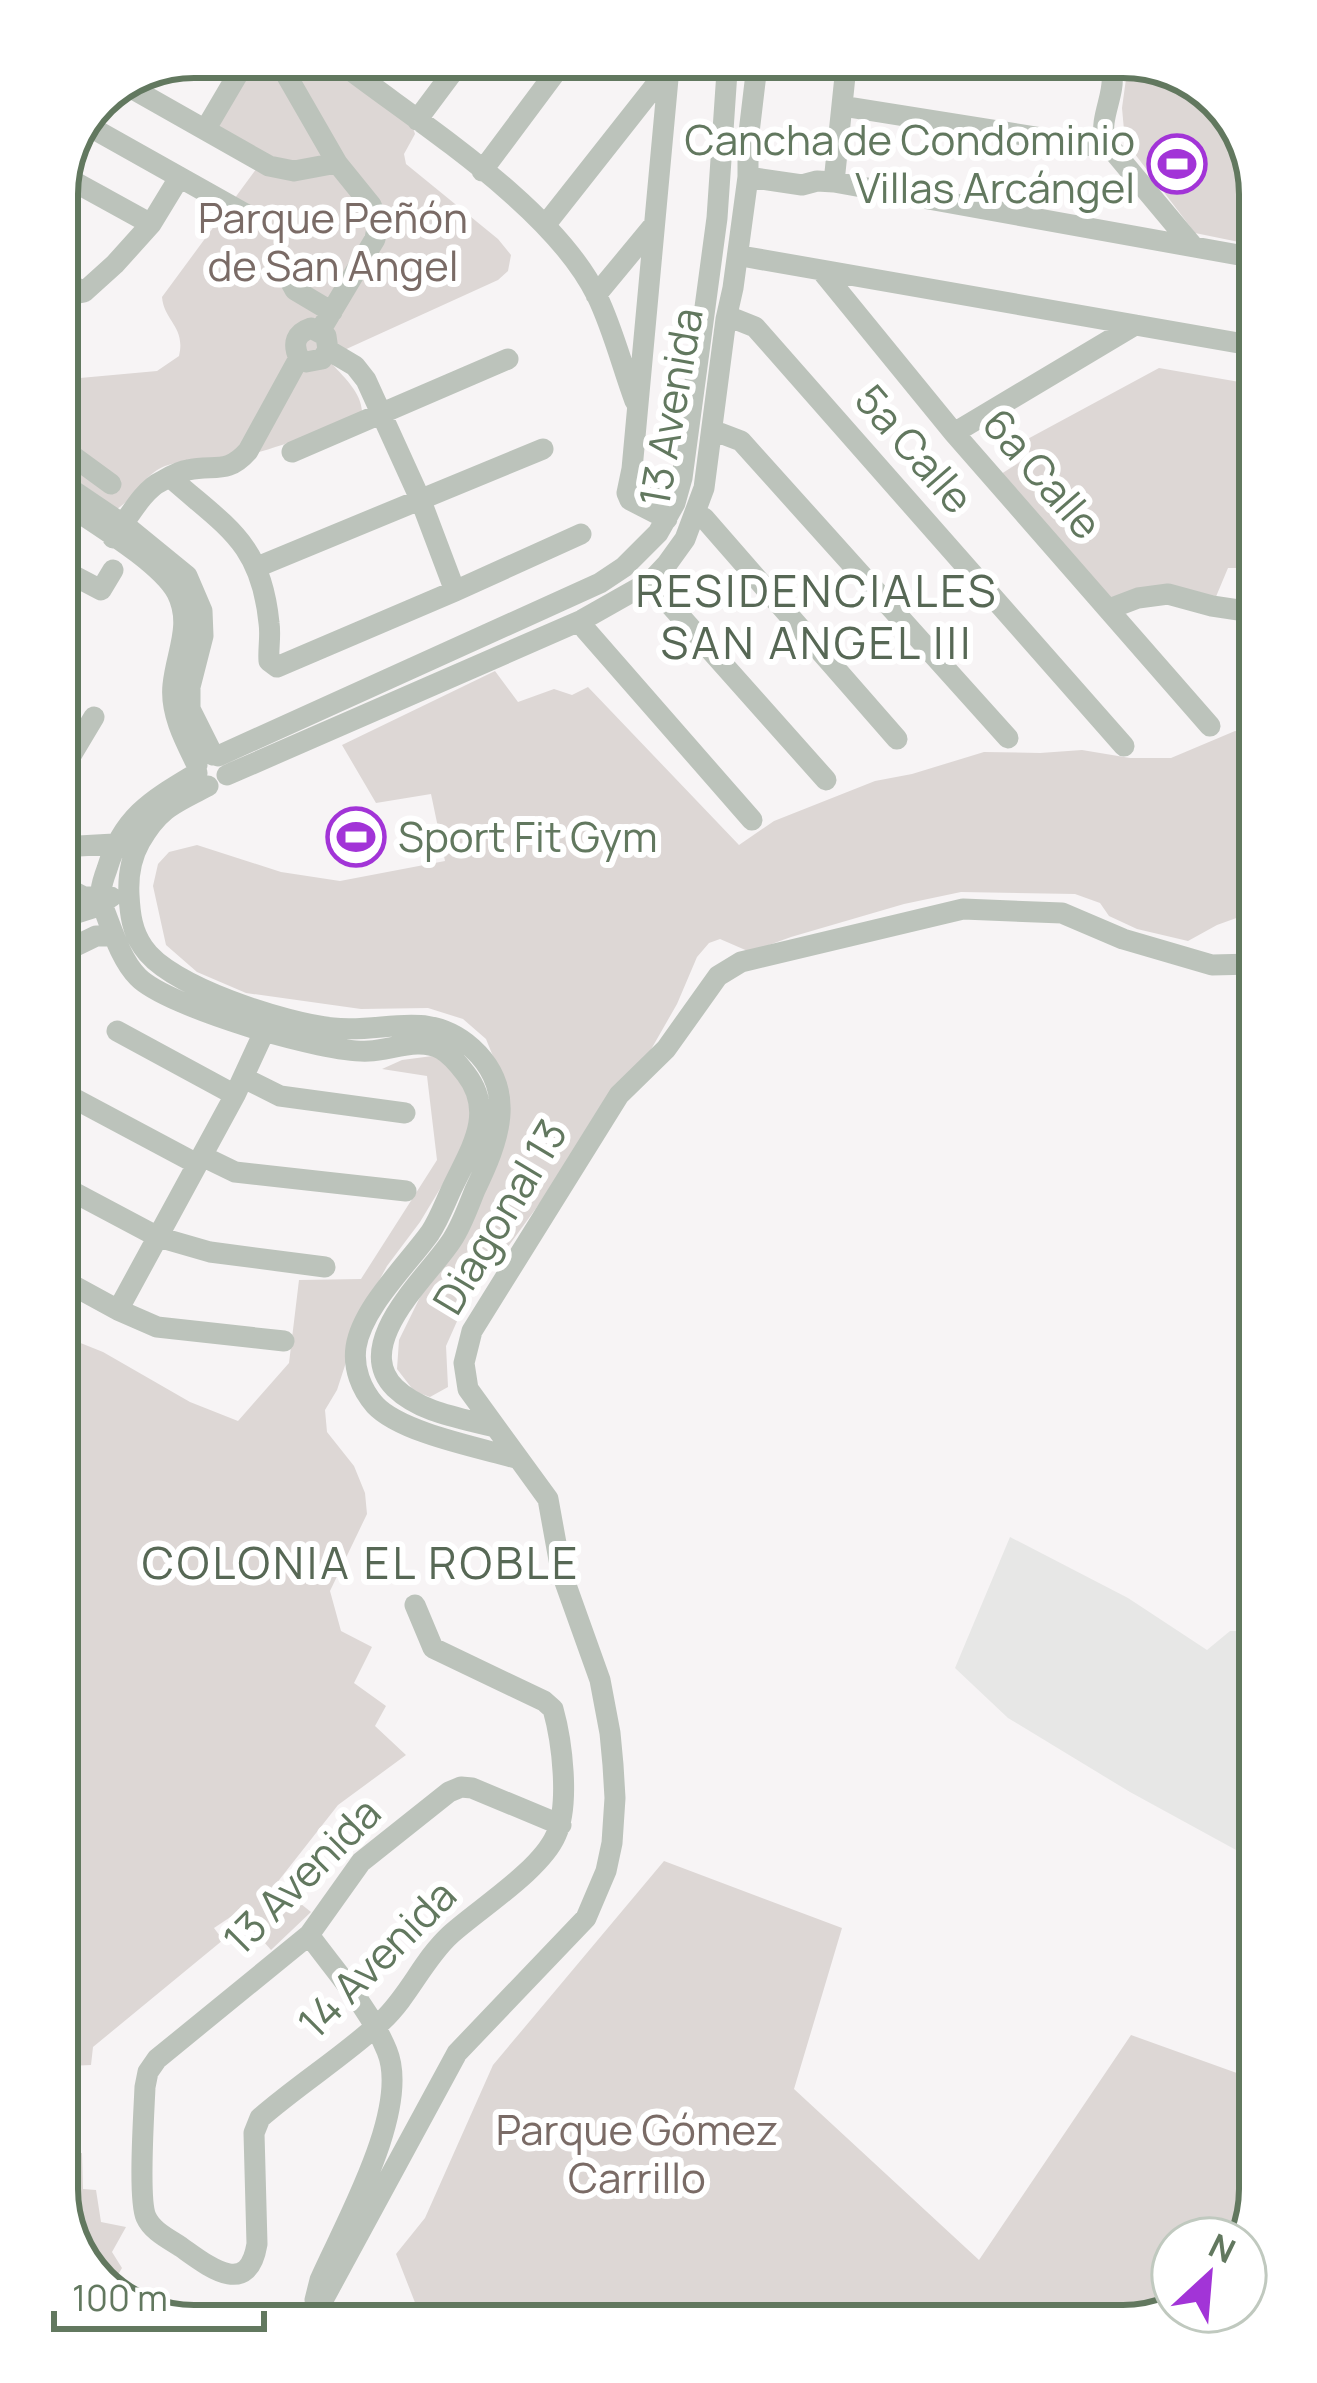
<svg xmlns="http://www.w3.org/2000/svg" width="1317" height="2383" viewBox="0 0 1317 2383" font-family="Manrope,sans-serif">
<rect width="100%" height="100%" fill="#f7f4f5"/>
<path fill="#e7e7e6" d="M1010,1537L1128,1598L1207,1650L1230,1631H1257L1258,1862L1130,1792L1008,1718L955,1668Z"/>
<path fill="#ddd7d5" d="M251,57H314L350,79L413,128L415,134L404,154L406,164L498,239L511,255L508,271L498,280L342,351L333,365C345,378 361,393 362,411C333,429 264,453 230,459C210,462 185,459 165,466C144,474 135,498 117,509L59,468L58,372L69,379L157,371L179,356C186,327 164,321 162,297L257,168L213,137Z
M1129,57L1206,85L1249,141L1250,218L1243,217L1239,242L1195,233L1125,141L1122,108Z
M1159,368L1251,384V568H1228L1215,599H1107L1001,474L1031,455L1022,442Z
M495,671L518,702L554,689L572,695L588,687L739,845L774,821L875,781L912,774L984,752L1040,753L1082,750L1130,758H1171L1235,731L1252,734L1253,912L1217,925L1188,941L1137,929L1109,916L1100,903L1075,894L961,892L904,904L791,937L750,952L720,939L709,943L697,957L677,1004L649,1053L462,1310L446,1346L448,1387L430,1397L414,1391L397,1369L399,1340L426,1285L481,1194L501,1076L486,1039L463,1019L428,1008L361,1009L246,993L197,972L166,945L153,886L158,864L169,852L197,845L281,872L340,881L445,861L431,794L376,803L342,745Z
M440,1055L466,1081L471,1115L467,1144L420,1222L387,1266L363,1310L337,1390L325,1410L327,1432L354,1466L365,1493L367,1514L330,1591L341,1631L372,1647L354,1683L386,1706L375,1726L406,1755L338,1805L276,1884L311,1912L271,1950L238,1912L214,1928L223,1940L93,2047L91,2065L68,2066L67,2069L63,1336L103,1352L190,1402L238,1421L289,1363L299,1280L361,1279L437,1160L427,1076L382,1069L402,1060Z
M664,1861L842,1928L794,2089L979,2260L1131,2035L1259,2081L1260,2197L1245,2241L1173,2239V2311H1181L1176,2315L423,2323L396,2254L425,2218L493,2065Z
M67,2153H82L83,2189L96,2190L101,2222L126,2227L112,2252L122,2268L107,2293L68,2242Z"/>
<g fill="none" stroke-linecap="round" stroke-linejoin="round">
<path stroke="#bcc3bb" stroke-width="21" d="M276,57L337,163L371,205L378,222L375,239L320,331
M357,57L352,66L353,72C430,130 555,210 597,296C613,329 622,366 635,401
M1046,57L1103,67L1112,73C1115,96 1099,117 1105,141L1192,245
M126,85L269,166L294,171L337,163
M842,106L1111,149
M417,120L464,57
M85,124L247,215
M205,130L248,57
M482,171L567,57
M62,175L151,224
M748,177L802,185L817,181L834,182L1250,257
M834,182L847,57
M546,224L669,68
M747,257L1250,345
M821,270L954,433L1210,726
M285,272L295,290L332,312
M58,278L84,292
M596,295L654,225
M58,297L84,292L115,264L151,224L179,178
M735,319L755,327L1124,746
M328,350L355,366L366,380L421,501L455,591
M720,433L741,441L1008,738
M954,433L1135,325
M59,446L111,484
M292,452L508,359
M632,469L641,486L675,503
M171,478C226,527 261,542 269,623C271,636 268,648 269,661L277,667L455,591L581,534
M59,481L127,527L187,576L202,611L203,636L190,687V709L213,755
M59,499C89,520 161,562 177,593C193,625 176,653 173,685C170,713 185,741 197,765
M704,518L897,739
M667,519L630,500L627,493L632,469L670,57
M113,538C127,521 142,490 162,481C169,477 180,471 188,470C214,464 227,475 248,451L299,358C292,343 296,333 311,328L326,336L328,350L322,359L306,362L299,358
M257,567L543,449
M59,568L101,590L113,570
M656,589L826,780
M1109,609L1138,598L1168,594L1212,606L1252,612
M585,629L752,820
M218,756L600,583L624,567L658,533L675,503L682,478L717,218L728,57
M197,773C152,800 123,816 107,869C101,885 98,896 105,912C113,933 122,961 138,977C167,1007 326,1054 369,1051C392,1050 419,1037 441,1049C450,1054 460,1066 466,1074C495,1112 472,1147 454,1184C446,1200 440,1218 430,1233C407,1265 362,1308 356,1347C353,1368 361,1389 375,1405C401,1433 481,1448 519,1459
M60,774L94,717
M227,775L582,620L651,581L667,564L685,539L704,488L726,319L733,288L748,177V141L758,57
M208,786C175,803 159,808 140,842C131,858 128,877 129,895C130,914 132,931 143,947C169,987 286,1023 333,1028C384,1034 428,1008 472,1048C519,1091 498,1142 475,1190C468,1207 462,1225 452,1240C429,1276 350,1343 395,1388C421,1413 461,1418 495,1427
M61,847L114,844L125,848
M61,885L84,897H111
M61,918L102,905
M61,953L96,936H114
M117,1031L235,1095
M244,1078L280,1096L405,1113
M62,1092L197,1164
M202,1156L235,1172L406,1191
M62,1186L158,1237L210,1252L325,1267
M63,1280L118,1310L157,1327L284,1341
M118,1310L235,1095L270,1019
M415,1605L433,1648L544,1701L553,1709C562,1741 570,1804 556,1835C541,1870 480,1908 450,1935C423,1960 409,1996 382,2021C344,2056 299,2084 260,2118L254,2133L257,2244C248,2299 208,2266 181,2247C169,2239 152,2231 146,2217C138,2199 144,2112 145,2087L148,2072L157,2059L309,1935L361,1862L449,1792L461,1787L472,1788L561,1825
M309,1935C336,1972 370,2009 387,2051C411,2109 344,2225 320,2280L315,2300
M310,2324L457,2053L586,1918L606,1871L612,1843L615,1798L613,1765L610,1733L600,1680L561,1571L548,1499L468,1389L464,1363L472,1331L619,1095L666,1049L718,976L741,962L963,909L1062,913L1123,939L1212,965L1253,964"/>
</g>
<defs>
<g id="stadium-ring" transform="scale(3)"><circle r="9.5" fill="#fff" stroke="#a234d7" stroke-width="1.5"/><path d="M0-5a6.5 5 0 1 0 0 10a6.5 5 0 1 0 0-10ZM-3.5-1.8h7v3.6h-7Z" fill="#a234d7"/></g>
</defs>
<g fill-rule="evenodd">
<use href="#stadium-ring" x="1177" y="164"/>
<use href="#stadium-ring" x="356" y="837"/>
</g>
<g text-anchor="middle" stroke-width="12" stroke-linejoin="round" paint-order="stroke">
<g font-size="42" fill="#62785f" stroke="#fff" text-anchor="end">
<text x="1135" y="155">Cancha de Condominio<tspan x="1135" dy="48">Villas Arcángel</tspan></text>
<text x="398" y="852" text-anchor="start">Sport Fit Gym</text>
</g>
<g font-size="42" fill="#7a6b66" stroke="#fff">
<text x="333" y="233">Parque Peñón<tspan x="333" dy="48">de San Angel</tspan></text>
<text x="637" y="2145">Parque Gómez<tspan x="637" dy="48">Carrillo</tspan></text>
</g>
<g font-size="42" fill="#62785f" stroke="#fff">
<text transform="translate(671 407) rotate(-80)" y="15">13 Avenida</text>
<text transform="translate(914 449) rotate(49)" y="15">5a Calle</text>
<text transform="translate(1042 474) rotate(49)" y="15">6a Calle</text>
<text transform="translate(500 1217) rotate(-59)" y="15">Diagonal 13</text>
<text transform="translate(302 1876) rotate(-45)" y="15">13 Avenida</text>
<text transform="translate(377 1959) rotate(-45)" y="15">14 Avenida</text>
</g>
<g font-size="45" letter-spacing="3" fill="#576855" stroke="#fff">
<text x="817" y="607">RESIDENCIALES<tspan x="817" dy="52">SAN ANGEL III</tspan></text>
<text x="361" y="1579">COLONIA EL ROBLE</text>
</g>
</g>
<path d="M0 0H1317V2383H0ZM194 78H1123A116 116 0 0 1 1239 194V2189A116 116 0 0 1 1123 2305H194A116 116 0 0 1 78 2189V194A116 116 0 0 1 194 78Z" fill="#fff" fill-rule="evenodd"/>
<path fill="none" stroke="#62785f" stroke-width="6" d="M194 78H1123A116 116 0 0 1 1239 194V2189A116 116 0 0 1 1123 2305H194A116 116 0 0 1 78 2189V194A116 116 0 0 1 194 78Z"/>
<g transform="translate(1209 2275) rotate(26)"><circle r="57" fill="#ffffff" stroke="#c0c9bf" stroke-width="3"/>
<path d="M0-9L21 45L0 30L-21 45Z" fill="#a234d7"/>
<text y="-18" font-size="33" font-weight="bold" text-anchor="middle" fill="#62785f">N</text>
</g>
<path d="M54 2311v18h210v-18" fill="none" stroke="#62785f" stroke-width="6"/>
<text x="72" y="2311" font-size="36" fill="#62785f" stroke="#ffffff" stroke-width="9" paint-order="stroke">100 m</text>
</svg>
